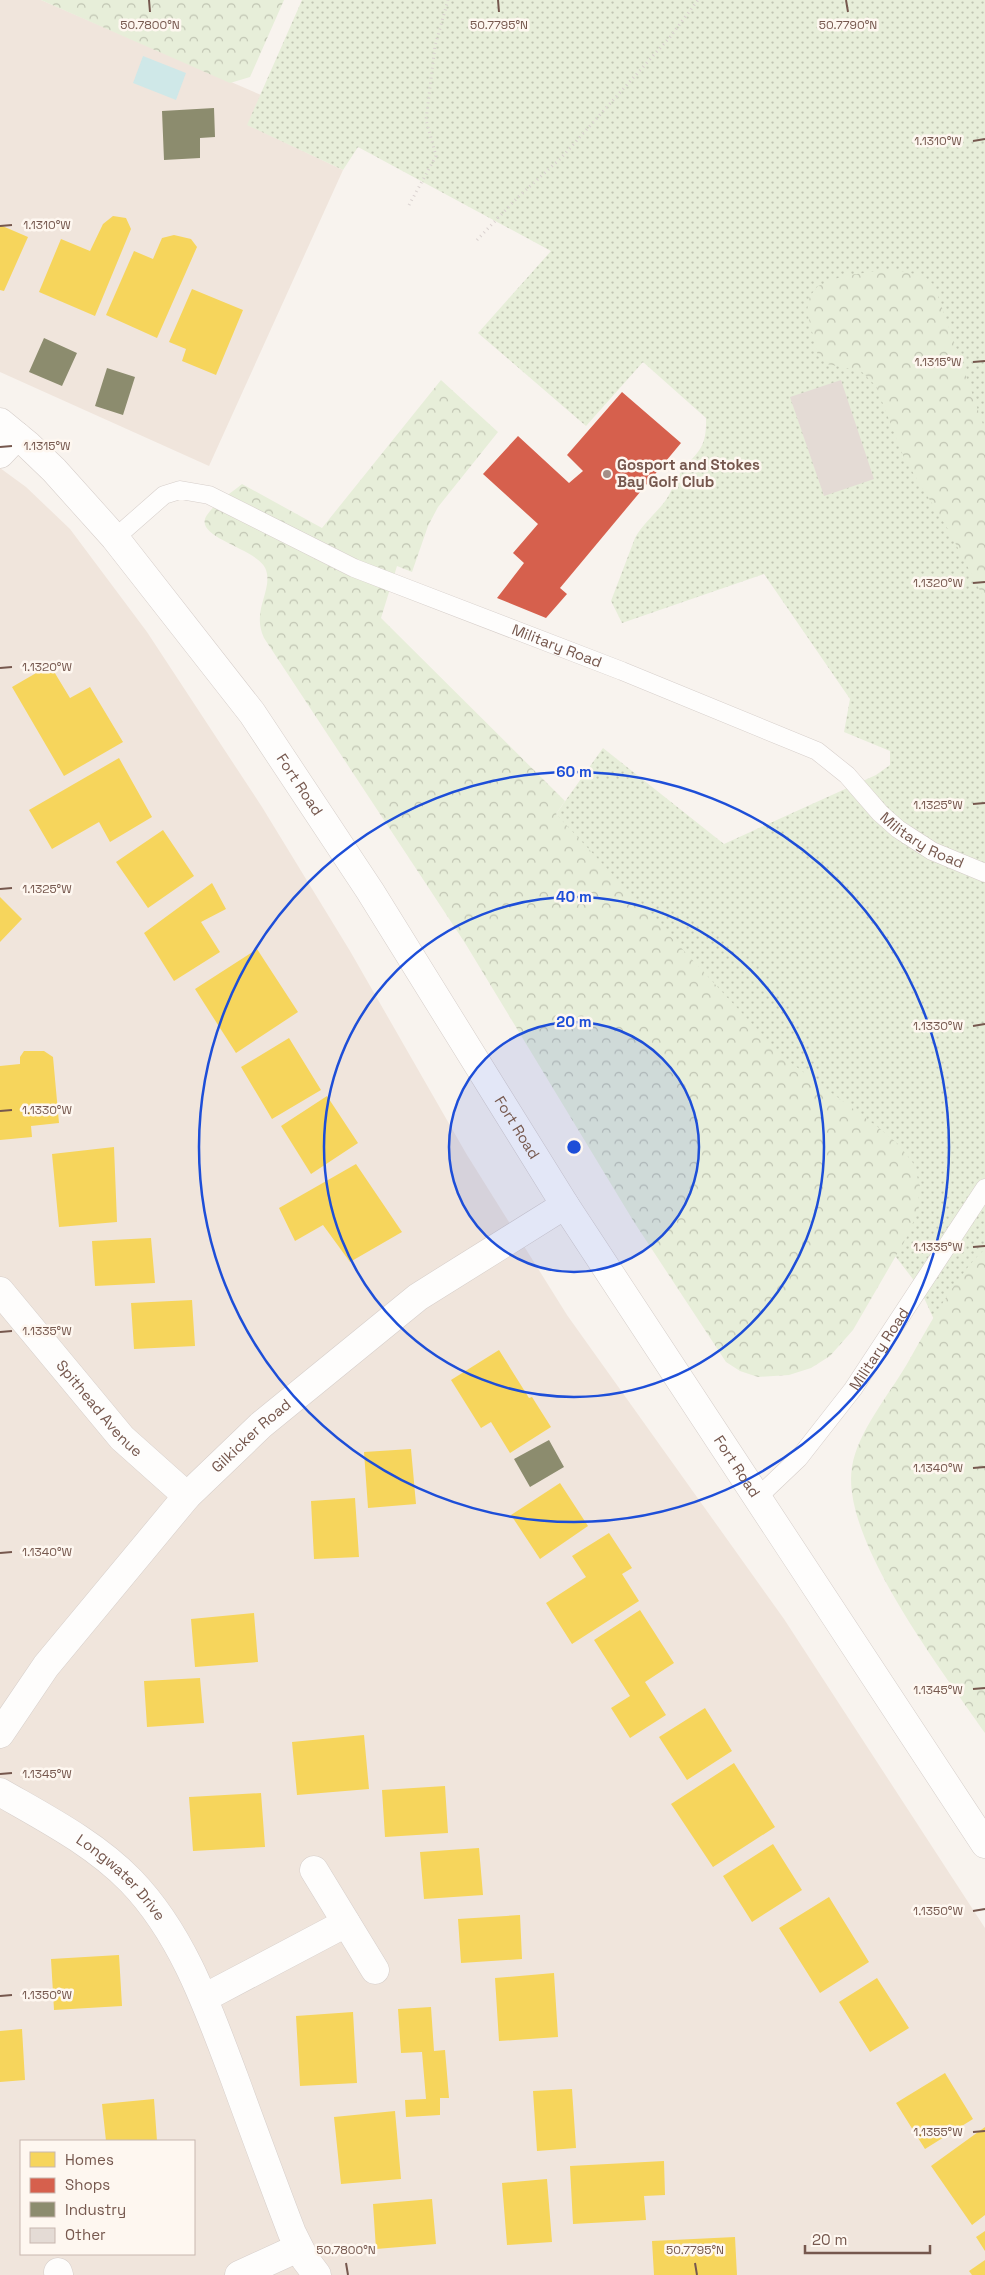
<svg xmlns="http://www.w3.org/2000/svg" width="985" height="2275" viewBox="0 0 985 2275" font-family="'Space Grotesk',sans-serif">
<defs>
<pattern id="grass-dots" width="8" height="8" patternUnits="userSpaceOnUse" patternTransform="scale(1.25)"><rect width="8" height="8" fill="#e7eed9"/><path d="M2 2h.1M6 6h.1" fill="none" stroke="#c0c4b2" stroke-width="1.8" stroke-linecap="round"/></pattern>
<pattern id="forest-crowns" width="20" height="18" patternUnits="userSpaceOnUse" patternTransform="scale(1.25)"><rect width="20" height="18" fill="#e7eed9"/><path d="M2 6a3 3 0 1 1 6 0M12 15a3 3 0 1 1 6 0" fill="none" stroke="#c0c4b2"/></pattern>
</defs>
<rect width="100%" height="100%" fill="#f8f3ee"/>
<path fill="#f0e5dc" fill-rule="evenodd" d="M0,0H41L261,95L248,125L343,170L209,466L0,372Z
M0,468L26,487L70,529L147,632L262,807L350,951L467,1155L567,1315L784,1619L985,1928V2275H0ZM21,2141H194V2254H21Z"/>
<path fill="url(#grass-dots)" d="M302,0H985V1430L919,1287L556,814L603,748L724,844L876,775L890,765V751L844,732L850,699L764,574L622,623L611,601L635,538C642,525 653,516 662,505C670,496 673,485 679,475C696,451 707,452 706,418L643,362L586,426L478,333L551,251L358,147L343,170L247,125Z"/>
<path fill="url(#forest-crowns)" d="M41,0H284L250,77L230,83Z
M891,269L924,276L934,285L985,430V600L949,531L904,458L876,386L861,371L827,364L818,356L807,311L810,296L818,286L843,276Z
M441,380L498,432L438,507L428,526L412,572L397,566L381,618L565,801L556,814L783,1057L879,1128L898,1144L913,1163L920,1186L917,1213L908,1235L853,1330L830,1356L811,1368L789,1375L758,1377L740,1371L726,1362L634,1222L465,943L264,638C251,610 273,591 266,570C259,548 191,538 207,515C215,503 231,493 242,484L322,528Z
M985,1249V1733C944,1673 840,1539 852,1467C858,1431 889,1395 907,1364C927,1329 955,1276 985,1249Z"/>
<path fill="#cfe8e8" d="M143,56L186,73L176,100L133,83Z"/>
<path fill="#f6d55c" d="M113,216L126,218L131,229L95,316L39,292L61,239L90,251L103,224Z
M0,225L28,237L4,291L0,290Z
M174,235L191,239L197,247L157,338L106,315L134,251L153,259L162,238Z
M192,289L243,310L216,375L182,361L186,349L169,342Z
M50,665L70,698L90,687L123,742L64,776L12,687Z
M119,758L152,817L110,842L99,822L52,849L29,810Z
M163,830L194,876L148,908L116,862Z
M212,883L226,909L201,922L220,952L174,981L144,933Z
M0,897L22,919L0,942Z
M257,949L298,1012L236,1053L195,989Z
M289,1038L321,1090L272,1119L241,1067Z
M24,1051H44L53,1057L59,1123L31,1126L32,1137L0,1140V1066L20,1064V1057Z
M327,1096L358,1143L311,1174L281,1126Z
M114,1147L117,1222L59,1227L52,1154Z
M356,1164L402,1232L350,1262L323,1225L295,1241L279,1208Z
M151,1238L155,1283L95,1286L92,1241Z
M192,1300L195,1346L134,1349L131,1303Z
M499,1350L529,1398L532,1397L551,1427L510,1453L491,1422L481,1428L451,1380Z
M411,1449L416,1504L368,1508L364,1452Z
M560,1483L588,1526L540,1559L511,1515Z
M355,1498L359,1557L314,1559L311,1501Z
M609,1533L632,1568L622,1574L639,1601L572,1644L546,1603L586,1577L572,1556Z
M640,1610L674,1663L645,1682L666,1715L630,1738L611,1708L630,1696L594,1640Z
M254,1613L258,1662L195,1667L191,1619Z
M200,1678L204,1723L147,1727L144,1681Z
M705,1708L732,1751L687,1780L659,1737Z
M364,1735L369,1789L297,1795L292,1742Z
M734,1763L775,1827L713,1867L671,1804Z
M445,1786L448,1833L385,1837L382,1790Z
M261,1793L265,1847L193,1851L189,1797Z
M773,1844L802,1890L752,1922L723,1876Z
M479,1848L483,1895L424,1899L420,1852Z
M829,1897L869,1962L820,1993L779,1928Z
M520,1915L522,1959L461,1963L458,1919Z
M119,1955L122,2006L54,2010L51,1959Z
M554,1973L558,2037L499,2041L495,1978Z
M877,1978L909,2028L870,2052L839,2002Z
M431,2007L434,2051L445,2050L449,2098H440V2115L406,2117L405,2100L426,2099L422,2052L401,2053L398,2009Z
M353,2012L357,2083L300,2086L296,2016Z
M22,2029L25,2080L0,2082V2031Z
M945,2073L973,2119L925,2149L896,2103Z
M572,2089L576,2148L537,2151L533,2091Z
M154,2099L157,2141H106L102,2104Z
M395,2111L401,2179L341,2184L334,2117Z
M985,2127V2215L972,2225L931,2166Z
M664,2161L665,2195L644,2196L646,2220L573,2224L570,2166Z
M547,2179L552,2242L507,2245L502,2183Z
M432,2199L436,2244L376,2249L373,2204Z
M985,2231V2251L976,2237Z
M735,2237L737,2275H654L652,2241Z
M985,2260V2275H972L969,2271Z"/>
<path fill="#d6604d" d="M622,392L681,443L560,588L567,594L546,618L497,598L524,563L513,553L538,524L483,474L518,436L569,483L583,471L567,455Z"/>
<path fill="#8c8c6e" d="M214,108L215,137L200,138V158L164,160L162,111Z
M44,338L77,353L62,386L29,372Z
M107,368L135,377L123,415L95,406Z
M549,1440L564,1467L530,1487L514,1459Z"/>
<path fill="#e4dbd5" d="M841,380L874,479L824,496L790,397Z"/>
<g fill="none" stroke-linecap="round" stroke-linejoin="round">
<g stroke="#d6ceca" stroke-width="19">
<g id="service">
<path id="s1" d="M115,538L164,495L180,490L209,495L354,568L622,671L817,751L847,775L880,813L898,829L932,851L985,873"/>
<path id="s2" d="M758,1497L799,1458L853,1389L985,1188"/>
</g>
</g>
<g stroke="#d6ceca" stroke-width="29">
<g id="minor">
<path d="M0,454L17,436"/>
<path id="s3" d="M0,1291L122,1438L187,1496"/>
<path id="s4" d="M0,1734L46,1666L187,1496L261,1425L418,1297L565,1205"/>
<path id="s5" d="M0,1792C45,1818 94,1843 131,1881C183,1935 208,2008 234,2077C253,2129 272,2181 292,2233L305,2259L317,2275"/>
<path d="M314,1870L375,1970"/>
<path d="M204,1998L346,1923"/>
<path d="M58,2272L59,2275"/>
<path d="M239,2275L298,2248"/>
</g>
</g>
<g stroke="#d6ceca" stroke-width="29">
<g id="tertiary">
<path id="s6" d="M0,422L28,445L54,470L115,538L252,713L370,891L565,1205L985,1844"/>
</g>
</g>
<path stroke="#dad2d0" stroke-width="3" stroke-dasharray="1 4" stroke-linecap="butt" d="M409,205L436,156L426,120L435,46L448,0
M477,240L516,199L561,158L670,37L698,0"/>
<use href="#service" stroke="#fefdfc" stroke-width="18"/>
<use href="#minor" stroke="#fefdfc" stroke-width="28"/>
<use href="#tertiary" stroke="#fefdfc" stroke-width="28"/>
</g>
<path fill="none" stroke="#76584e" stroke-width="2" d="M149,0L150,12M498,0L499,12M846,0L848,12M973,141L985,139M0,226L12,225M973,362L985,361M0,447L12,446M973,583L985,582M0,668L12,667M973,804L985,803M0,889L12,888M973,1026L985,1024M0,1111L12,1110M973,1247L985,1246M0,1332L12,1331M973,1468L985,1467M0,1553L12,1552M973,1689L985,1688M0,1774L12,1773M973,1911L985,1909M0,1996L12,1995M973,2132L985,2131M346,2263L348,2275M695,2263L697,2275"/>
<circle cx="574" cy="1147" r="125" fill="#1d4ed8" fill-opacity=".12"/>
<g fill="none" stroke="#1d4ed8" stroke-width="2.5">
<circle cx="574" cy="1147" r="125"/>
<circle cx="574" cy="1147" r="250"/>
<circle cx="574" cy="1147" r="375"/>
</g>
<circle fill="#a48e86" stroke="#fef7f0" stroke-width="2" cx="607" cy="474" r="5"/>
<g text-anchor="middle" stroke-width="5" stroke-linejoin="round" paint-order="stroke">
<g font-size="15" font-weight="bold" fill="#76584e" stroke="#fef7f0" text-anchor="start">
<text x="617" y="470">Gosport and Stokes<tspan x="617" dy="17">Bay Golf Club</tspan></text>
</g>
<g font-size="15" fill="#76584e" stroke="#fef7f0">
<text dy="5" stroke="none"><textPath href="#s1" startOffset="491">Military Road</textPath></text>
<text dy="5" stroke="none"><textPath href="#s6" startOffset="472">Fort Road</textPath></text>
<text dy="5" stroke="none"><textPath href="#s1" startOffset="911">Military Road</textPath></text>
<text dy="5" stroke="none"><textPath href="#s6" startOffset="878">Fort Road</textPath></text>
<text dy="5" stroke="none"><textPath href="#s2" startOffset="192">Military Road</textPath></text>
<text dy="5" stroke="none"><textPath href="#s3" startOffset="154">Spithead Avenue</textPath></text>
<text dy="5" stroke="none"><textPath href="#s4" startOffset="391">Gilkicker Road</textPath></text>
<text dy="5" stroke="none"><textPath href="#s6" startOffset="1282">Fort Road</textPath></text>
<text dy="5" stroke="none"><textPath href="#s5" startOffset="149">Longwater Drive</textPath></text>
</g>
</g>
<g font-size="12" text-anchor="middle" fill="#76584e" stroke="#fef7f0" stroke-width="5" stroke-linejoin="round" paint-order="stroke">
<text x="150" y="29">50.7800°N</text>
<text x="499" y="29">50.7795°N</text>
<text x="848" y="29">50.7790°N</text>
<text x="938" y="145">1.1310°W</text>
<text x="47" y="229">1.1310°W</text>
<text x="938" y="366">1.1315°W</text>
<text x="47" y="450">1.1315°W</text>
<text x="938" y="587">1.1320°W</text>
<text x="47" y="671">1.1320°W</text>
<text x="938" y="809">1.1325°W</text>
<text x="47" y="893">1.1325°W</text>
<text x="938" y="1030">1.1330°W</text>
<text x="47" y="1114">1.1330°W</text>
<text x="938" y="1251">1.1335°W</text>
<text x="47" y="1335">1.1335°W</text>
<text x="938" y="1472">1.1340°W</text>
<text x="47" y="1556">1.1340°W</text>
<text x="938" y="1694">1.1345°W</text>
<text x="47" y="1778">1.1345°W</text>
<text x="938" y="1915">1.1350°W</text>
<text x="47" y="1999">1.1350°W</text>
<text x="938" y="2136">1.1355°W</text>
<text x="346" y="2254">50.7800°N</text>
<text x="695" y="2254">50.7795°N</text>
</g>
<circle cx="574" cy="1147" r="8" fill="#1d4ed8" stroke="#fef7f0" stroke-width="2.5"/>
<g font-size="15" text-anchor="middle" font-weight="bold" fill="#1d4ed8" stroke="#fef7f0" stroke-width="5" stroke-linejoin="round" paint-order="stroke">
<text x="574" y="777">60 m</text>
<text x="574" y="902">40 m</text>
<text x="574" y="1027">20 m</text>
</g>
<rect x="20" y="2140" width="175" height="115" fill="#fef7f0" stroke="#c8b7af"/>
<rect x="30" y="2152" width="25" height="15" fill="#f6d55c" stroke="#c8b7af"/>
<text x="65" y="2165" font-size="15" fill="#76584e">Homes</text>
<rect x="30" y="2178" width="25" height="15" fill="#d6604d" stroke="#c8b7af"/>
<text x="65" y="2190" font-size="15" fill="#76584e">Shops</text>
<rect x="30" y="2202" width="25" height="15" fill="#8c8c6e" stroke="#c8b7af"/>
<text x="65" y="2215" font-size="15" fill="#76584e">Industry</text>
<rect x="30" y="2228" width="25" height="15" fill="#e4dbd5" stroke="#c8b7af"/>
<text x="65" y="2240" font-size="15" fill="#76584e">Other</text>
<path d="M805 2245v8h125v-8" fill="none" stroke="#76584e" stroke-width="2.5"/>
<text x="812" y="2245" font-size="15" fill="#76584e" stroke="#fef7f0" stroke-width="4" paint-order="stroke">20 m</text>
</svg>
